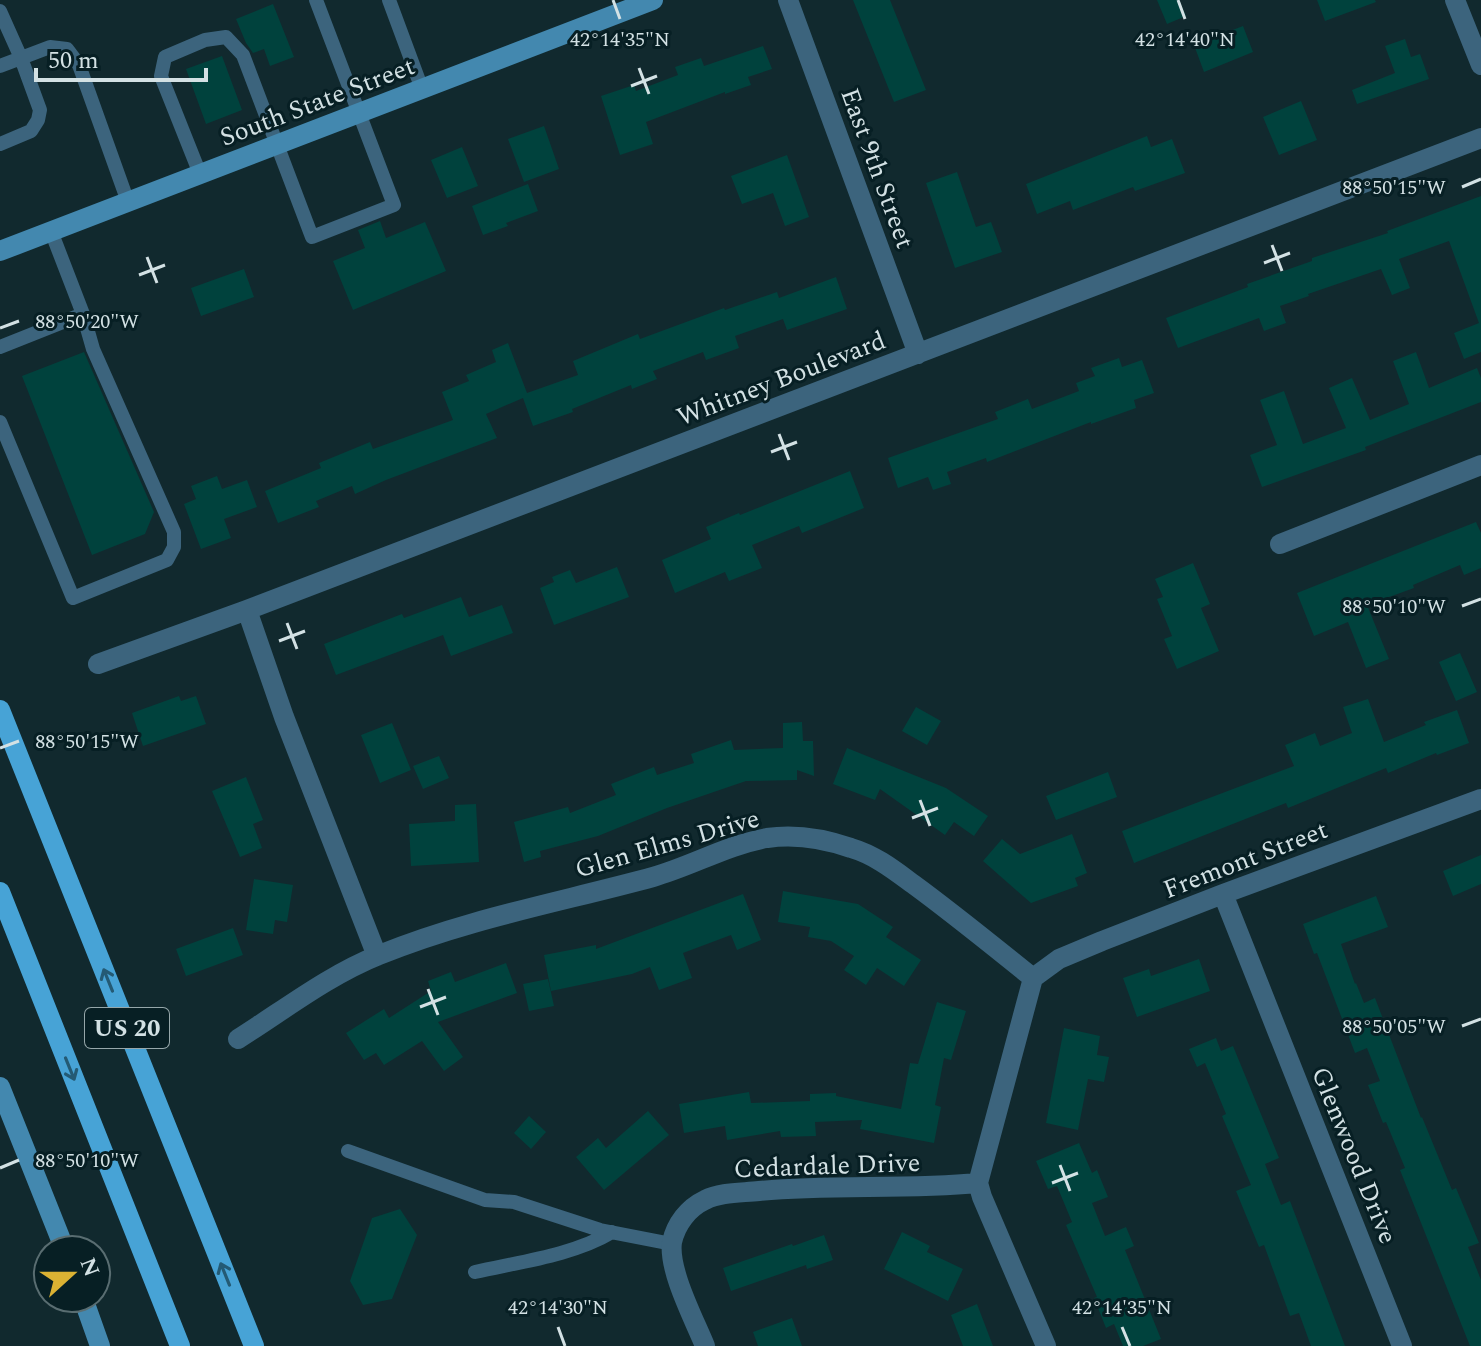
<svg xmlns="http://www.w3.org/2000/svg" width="1481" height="1346" viewBox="0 0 1481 1346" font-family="Spectral,serif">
<rect width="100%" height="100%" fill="#11292e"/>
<path fill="#00423d" d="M853,0H890L926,90L894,102Z
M1157,0H1179L1186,16L1167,24Z
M1317,0H1375L1376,2L1325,21Z
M273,4L294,57L270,66L264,49L253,53L246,43L236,19Z
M1243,26L1253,52L1204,72L1194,45Z
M1405,39L1411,57L1420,54L1429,79L1357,104L1352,90L1395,73L1385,46Z
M763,46L772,69L748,77L751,85L725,94V92L646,122L653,144L620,155L601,96L634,85L636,91L678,75L675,67L701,58L704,66Z
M222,56L242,110L206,124L186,69Z
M1301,101L1317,140L1279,155L1263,117Z
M544,126L559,169L524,182L508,139Z
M1147,136L1151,147L1172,139L1185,173L1135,191L1133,187L1073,210L1070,201L1037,214L1026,184Z
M462,147L478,186L447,198L431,160Z
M787,155L809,217L785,226L773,193L742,204L731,176Z
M957,172L976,227L991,222L1002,252L955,268L926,183Z
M528,184L538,211L506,223L508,226L483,235L472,206Z
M1481,196V352L1464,359L1454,333L1479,323L1449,241L1399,259L1410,288L1392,295L1381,269L1308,294L1309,296L1280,306L1286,323L1264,331L1259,318L1178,348L1166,318L1248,287L1247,284L1312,261V258L1388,233L1387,231Z
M380,221L386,238L425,222L446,271L353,310L333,261L365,248L358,230Z
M244,269L254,297L201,316L191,288Z
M836,277L847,309L787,330L783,319L735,336L739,348L706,360L703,352L653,371L657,379L632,389L631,385L572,409L573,412L533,426L523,398L486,414L497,438L386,480L355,494L352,486L316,501L319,507L278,523L265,491L321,468L319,463L370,442L373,449L453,420L442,392L469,381L466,375L496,362L492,350L508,343L527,393L578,375L573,361L638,334L640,339L724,308L725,310L777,292L779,298Z
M84,352L154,512L145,534L92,555L22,376Z
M1416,352L1429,388L1477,368L1481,378V402L1365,447L1366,450L1262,487L1250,455L1277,445L1260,400L1284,391L1303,444L1346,428L1329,388L1352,378L1370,420L1409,404L1393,361Z
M1119,358L1122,367L1142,360L1154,393L1134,400L1136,408L1091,424V422L987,462L986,458L947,472L951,484L933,490L928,477L898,488L888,458L998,419L995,412L1028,399L1032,409L1079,391L1076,383L1095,376L1091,368Z
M850,471L864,508L802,533L799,526L752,545L762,568L729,581L725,572L675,593L662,560L711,539L706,527L739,513L740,515Z
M217,476L222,489L247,480L257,507L224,519L231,538L201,549L184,504L196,499L191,486Z
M1476,522L1481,533V568L1464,575L1460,565L1413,585L1414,588L1367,605L1389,659L1366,668L1348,622L1314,636L1297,593Z
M1193,563L1210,604L1201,608L1219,651L1177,669L1164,639L1172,636L1157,599L1163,597L1155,579Z
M617,567L629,597L554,625L540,588L554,582L552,577L570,570L576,583Z
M461,597L469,617L502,605L513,633L451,656L443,635L336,675L324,644L402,614L404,618Z
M1460,653L1477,692L1456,701L1439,662Z
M179,696L181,701L196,696L206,724L143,746L132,713Z
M1368,699L1384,742L1426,725L1424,722L1457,710L1469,743L1437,755L1436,753L1388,773L1386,768L1288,808L1286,803L1134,863L1122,831L1294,766L1285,745L1315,733L1320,746L1352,733L1343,707Z
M916,707L941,721L927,745L902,731Z
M802,722L803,741H813L814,776L797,770V780L746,781L667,808L598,836L540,851L541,857L524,862L514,822L568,807L570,813L616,795L611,784L654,767L657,775L694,763L691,754L731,740L734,750L783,748V723Z
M392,723L411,770L380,783L361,735Z
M847,748L946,788L988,816L974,836L954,822L945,835L880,789L875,800L833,784Z
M439,756L449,778L423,789L413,766Z
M1108,772L1117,797L1056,820L1046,796Z
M246,777L263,820L253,824L262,848L240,857L212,791Z
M476,804L479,862L411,866L409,824L455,821V805Z
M1072,834L1087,873L1075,878L1078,886L1031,903L983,861L1002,839L1020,854Z
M1481,855V884L1453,896L1443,871Z
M254,879L293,885L287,922L275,920L273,934L246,930Z
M783,891L858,904L893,927L886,937L921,960L904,986L877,968L866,985L844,970L854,956L831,941L808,937L810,927L778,922Z
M743,894L761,940L737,950L731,935L683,953L692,978L659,990L650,967L632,974L551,991L544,955L596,945V949Z
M1376,896L1388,927L1341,944L1355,984L1356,983L1364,1003L1375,998L1421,1118L1422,1117L1452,1190L1456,1188L1479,1243L1468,1247L1481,1280V1346H1470L1400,1170L1405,1168L1386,1122L1383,1123L1368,1085L1380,1081L1367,1048L1355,1053L1317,953L1314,954L1303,924Z
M233,928L243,955L186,976L176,949Z
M1199,959L1210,991L1137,1017L1123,978L1149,969L1151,976Z
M506,963L517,993L438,1022L463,1057L444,1071L422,1041L384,1065L376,1053L364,1060L346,1033L384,1009L389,1018L431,991L428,981L451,972L455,982Z
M548,979L554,1006L529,1011L523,984Z
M937,1002L966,1011L951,1060L944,1058L935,1105L941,1107L934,1143L860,1129L862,1120L815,1122L816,1136L781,1137L780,1131L727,1140L725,1126L684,1133L679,1104L749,1092L751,1103L810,1101V1094L836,1093V1096L901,1109L910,1063L918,1064Z
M1064,1028L1100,1036L1097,1055L1109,1057L1104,1082L1088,1079L1078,1130L1046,1123Z
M1216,1038L1221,1051L1233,1046L1279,1158L1265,1164L1281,1205L1290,1201L1345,1346H1311L1299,1313L1290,1316L1264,1245L1259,1247L1236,1191L1251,1185L1222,1116L1226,1114L1205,1063L1197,1067L1189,1049Z
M648,1111L669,1135L604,1190L576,1157L598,1138L606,1148Z
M529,1116L546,1132L531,1149L514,1133Z
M1079,1143L1092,1173L1097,1170L1108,1197L1092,1203L1105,1236L1126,1227L1134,1246L1125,1250L1161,1339L1143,1346H1123L1114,1324L1106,1328L1094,1298L1097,1297L1066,1225L1072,1222L1057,1186L1048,1189L1036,1161Z
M400,1209L417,1235L392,1299L363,1305L350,1281L372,1218Z
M902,1232L930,1246L927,1252L963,1269L948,1301L884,1269Z
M824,1235L833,1260L807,1269L806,1265L731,1291L723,1268L792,1244L793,1246Z
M977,1304L993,1346H963L951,1315Z
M792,1318L802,1346H758L753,1332Z"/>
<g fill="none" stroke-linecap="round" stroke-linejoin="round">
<path stroke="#3c647d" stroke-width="14" d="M389,0L422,89
M0,11L21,58L40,110L38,120L31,131L0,144
M0,66L50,47L67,49L79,65L128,202
M200,174L161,76L165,57L205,40L226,37L243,55L312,237L394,205L316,0
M0,347L83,314
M0,422L73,598L167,560L174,547V532L93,349L83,314L51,231
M348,1151L485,1200L514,1202L600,1230L672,1244
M475,1272C519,1262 574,1255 612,1232"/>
<path stroke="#3c647d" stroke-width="20" d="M788,0L918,354
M1455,0L1481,65
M1280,544L1481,465
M247,610L284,717L377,956
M98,664L247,610L1481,138
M1223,894L1402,1346
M1033,978L1059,959L1102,941L1223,894L1481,799
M1033,978L978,1183L982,1197L1046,1346
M238,1039C284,1010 329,975 379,955C467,919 561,902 653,877C692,866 727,845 767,838C794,834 825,839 851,848C875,855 894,870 913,884C954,914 993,946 1033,978
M705,1346C694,1319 668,1270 672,1242C676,1224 688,1208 705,1200C721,1192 741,1193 759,1191C832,1184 905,1190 978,1183"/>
<path stroke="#4388af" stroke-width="20" d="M0,251L653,0
M0,1087L65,1250
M83,1298L100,1346"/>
<path stroke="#47a3d6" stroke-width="20" d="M0,710L254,1346
M0,892L180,1346"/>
</g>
<defs><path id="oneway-shaft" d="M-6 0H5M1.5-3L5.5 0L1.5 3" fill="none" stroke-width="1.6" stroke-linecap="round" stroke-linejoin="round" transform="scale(2)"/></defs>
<g stroke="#245a74">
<use href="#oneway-shaft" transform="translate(108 980) rotate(-112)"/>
<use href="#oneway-shaft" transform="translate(70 1069) rotate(68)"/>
<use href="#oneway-shaft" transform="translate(225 1274) rotate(-112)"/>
</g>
<path fill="none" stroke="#d3e1e4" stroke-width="3" d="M613,0L620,19M1178,0L1185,19M639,68L649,94M631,86L657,76M1462,187L1481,179M1272,245L1282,271M147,257L157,283M1264,263L1290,253M139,275L165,265M0,328L19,321M779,434L789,460M771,452L797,442M1462,606L1481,599M287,623L297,649M279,641L305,631M0,748L19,741M920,800L930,826M912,818L938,808M428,989L438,1015M420,1007L446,997M1462,1026L1481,1019M1060,1165L1070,1191M0,1168L19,1160M1052,1183L1078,1173M558,1327L565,1346M1122,1327L1130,1346"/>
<g text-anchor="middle" stroke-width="6" stroke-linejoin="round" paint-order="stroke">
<rect fill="#071f24" stroke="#96a7aa" stroke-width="2" x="85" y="1008" width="84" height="40" rx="6"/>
<g font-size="24" font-weight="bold" fill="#d3e1e4">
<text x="127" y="1036">US 20</text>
</g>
<g font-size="26" fill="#d3e1e4" stroke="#071f24">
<text transform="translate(317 101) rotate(-21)" y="9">South State Street</text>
<text transform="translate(878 168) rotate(70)" y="9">East 9th Street</text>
<text transform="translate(781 378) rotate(-21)" y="9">Whitney Boulevard</text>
<text transform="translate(667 843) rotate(-16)" y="9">Glen Elms Drive</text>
<text transform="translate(1245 859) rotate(-21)" y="9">Fremont Street</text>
<text transform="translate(1355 1155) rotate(68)" y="9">Glenwood Drive</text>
<text transform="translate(827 1165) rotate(-2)" y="9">Cedardale Drive</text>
</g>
</g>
<g font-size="20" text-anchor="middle" fill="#d3e1e4" stroke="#071f24" stroke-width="6" stroke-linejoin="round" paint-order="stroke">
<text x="620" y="46">42°14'35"N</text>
<text x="1185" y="46">42°14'40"N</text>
<text x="1394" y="194">88°50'15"W</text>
<text x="87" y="328">88°50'20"W</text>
<text x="1394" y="613">88°50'10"W</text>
<text x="87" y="748">88°50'15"W</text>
<text x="1394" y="1033">88°50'05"W</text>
<text x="87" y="1167">88°50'10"W</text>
<text x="558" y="1314">42°14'30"N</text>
<text x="1122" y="1314">42°14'35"N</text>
</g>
<g transform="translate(72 1274) rotate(69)"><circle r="38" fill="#071f24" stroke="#596d71" stroke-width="2"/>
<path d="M0-6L14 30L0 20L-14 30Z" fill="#dbb233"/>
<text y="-12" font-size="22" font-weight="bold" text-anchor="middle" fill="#d3e1e4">N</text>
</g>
<path d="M36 68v12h170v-12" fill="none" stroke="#d3e1e4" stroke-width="4"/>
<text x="48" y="68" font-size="24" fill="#d3e1e4" stroke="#071f24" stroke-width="6" paint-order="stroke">50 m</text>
</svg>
